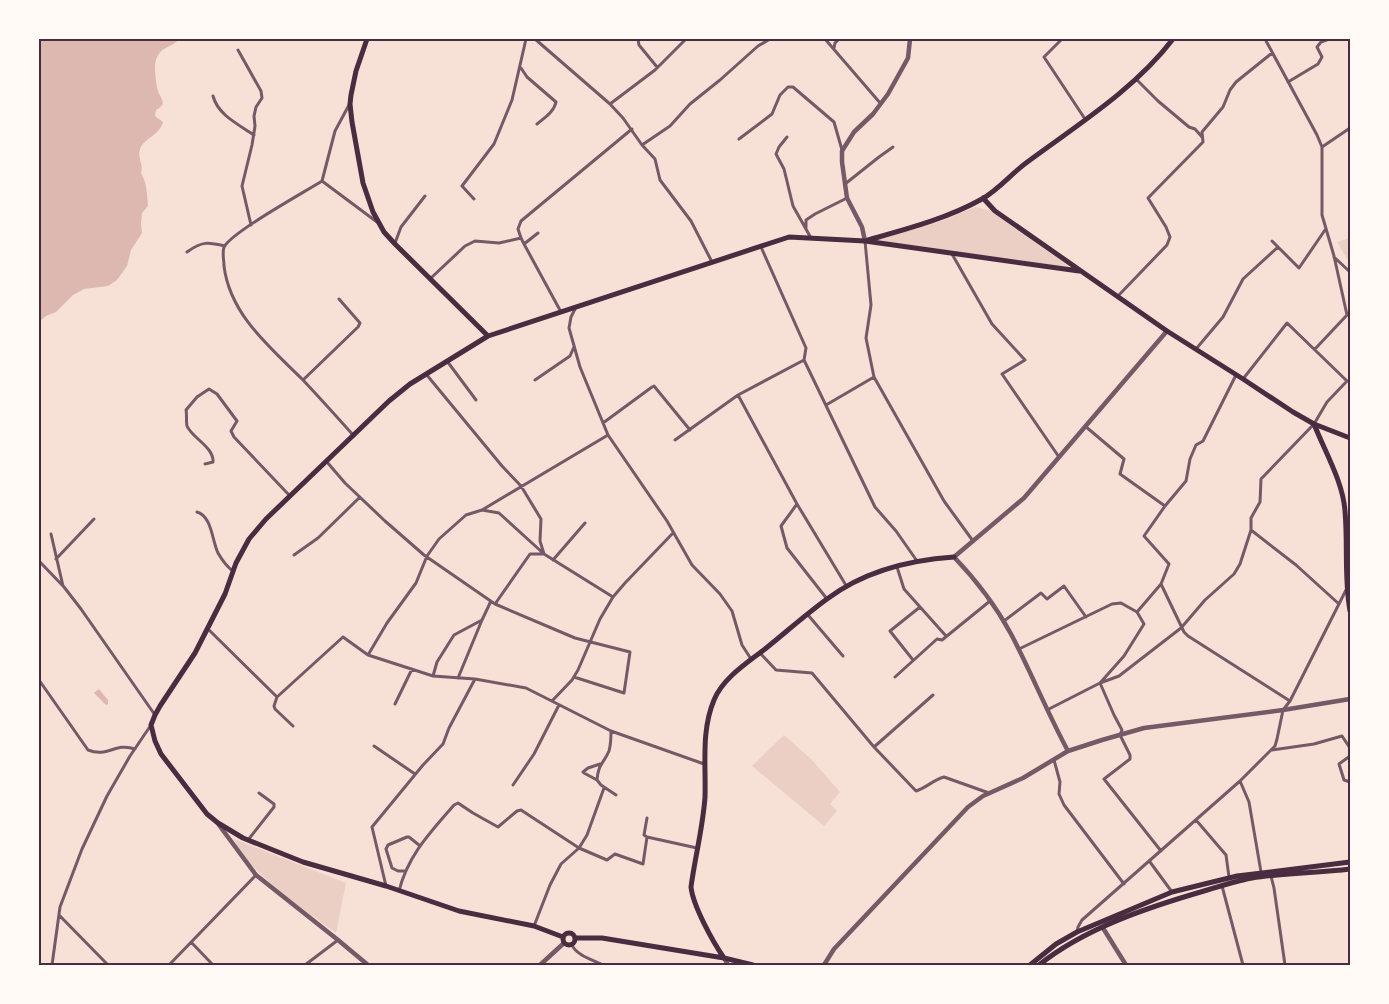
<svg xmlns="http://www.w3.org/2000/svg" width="1389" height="1004" viewBox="0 0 1389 1004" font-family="Mulish,sans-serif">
<rect width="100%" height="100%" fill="#f7e1d7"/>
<path fill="#ebcfc5" d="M975,207L989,210L1071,268L871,241L942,221Z
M1350,238V264L1337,242Z
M784,735L811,759L840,792L830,804L837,811L824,826L752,766Z
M234,839L346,883L336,933C309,913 245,870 234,839Z"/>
<path fill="#dcb8b0" d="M39,39H179C171,49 156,46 155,67C155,74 156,85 158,91C161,99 168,104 156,110L155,116L163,122C160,135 143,139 140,149C137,158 144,165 141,173C147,184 147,193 148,206L142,213L141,223L142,233L131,250L127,266L117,280L108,286L84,289L73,295L56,312L46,316L39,322Z
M99,689L108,700V704L106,705L94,693Z"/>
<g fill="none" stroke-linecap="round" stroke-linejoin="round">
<path stroke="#755966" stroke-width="3" d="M535,39L610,104L623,118L642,145L655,159L660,180L691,221L712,262
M638,39L639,45L657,67
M825,39L881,104
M1062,39L1044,57L1085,119
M1265,39L1317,135L1322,147V215L1334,256L1347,315L1315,349
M834,48L835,43L839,39
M238,50L261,91L262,98L256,107L254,116L255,126L252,145L242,186L251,225
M521,68L527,77L556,102C554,112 544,118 537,124
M1136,79L1158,101L1189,127L1195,129L1202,137
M1288,82L1318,64L1322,57L1317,47L1321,42L1329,39
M213,96C218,115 238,124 254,135
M610,104L655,70L686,39
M787,137L779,147L776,154L784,169L793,206L811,238
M739,139L772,114L780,95L788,87H793L834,122L842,150
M642,145L670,126L690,104L720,80L758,46L770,39
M1322,147L1350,128
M322,181C303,193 232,232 224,247C222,253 224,260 224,266C230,315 270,347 302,379C320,398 337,417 354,436
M322,181L335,131L349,105
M322,181L377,222
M845,184L879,157L893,147
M474,199L462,186L494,144L512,100L526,39
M806,228V220L815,214L847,198
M521,238L518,229L521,221L632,129
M865,241L871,305L866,338L874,377L944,501L973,541
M1272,241L1299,268L1325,230
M395,243L401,227L425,196
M524,244L561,312
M761,247L806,348L804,360
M187,252C202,241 208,242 225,246
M952,254L992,324L1025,360L1002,374L1059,457
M1334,257L1350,272
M431,278L465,246L475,241L499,243L521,238L524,244L538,233
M1117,297L1167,245L1170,237L1166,227L1148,198L1203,142L1202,132L1223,107L1230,90L1236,82L1272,53
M576,307L571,317L569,328L580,367L608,435L667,521L692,565L720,594L732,611L742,645L751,659
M1196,349L1223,317L1243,279L1278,247
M447,361L476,400
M426,374L502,466L521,486L541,519L540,541L544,554
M1236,375L1203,441L1196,445L1190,459L1186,481L1165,506L1144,536L1169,564L1161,584L1184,632L1188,636L1290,701
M303,380L358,327L360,323L339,299
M535,380L570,356L574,347
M654,386L690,430
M826,405L874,377
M603,423L652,387
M1085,426L1124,459L1120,474L1165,506
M675,440L738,395
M327,462L345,483L385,521L424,555L495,604L575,638L630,652L624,693L574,677
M205,464L213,462C214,447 192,438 187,426C186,422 187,414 186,410L197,397L209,389L217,394L237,421L231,431L234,437L290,496
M797,504L847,587
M482,510L499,513L543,553
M197,512C212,516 212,541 218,553C222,560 226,566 233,571
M1251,530L1296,565L1339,604
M51,534L63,586
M294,555L318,538L360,497
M56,559L94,519
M553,560L585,523
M39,561L64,587L81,609L155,715
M897,567L904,589L946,636
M827,599L787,548L781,526L797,504L738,395L804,360L875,507L896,531L917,561
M491,601L482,620L454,635L437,662L433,676L475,679L526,688L611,731L704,764
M495,604L530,554H544L613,597L625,583L673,533
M808,615L843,656
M1004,621L1041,593L1047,599L1064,586L1086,617
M208,629L277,697L343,637L368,655
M1019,649L1112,604L1121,603L1137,612L1161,584
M760,653L776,670L812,673L874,747L916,791C926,788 933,780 944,777L989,793
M913,660L890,631L920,607
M433,676L368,655L387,623L416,583L427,556L439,539L466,515L482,510L608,435
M895,677L937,639L942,640L990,601
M458,678L482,620
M39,680L88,750C108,758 115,742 135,749
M277,697L274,706L275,709L293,726
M552,701L572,680L578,670L600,619L613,597
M395,704L412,669
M1047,710L1100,683L1124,656L1144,624L1137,612
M374,746L415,774
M874,747L933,695
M1272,750L1314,744L1342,736L1350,748
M1350,756L1339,764L1344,780L1350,782
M1054,760L1060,782L1059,794L1064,805L1124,884
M600,764L588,768L583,772L584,773L597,780L601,785L616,795
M597,780C598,764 604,763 609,751C611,744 611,737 611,731
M1240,781L1249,802L1261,872
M513,785L534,754L559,705
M1196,820L1226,855L1229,877
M647,837L697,848
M248,840L274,807V804L259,793
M1161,851L1104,779L1130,759V755L1120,735L1122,730L1114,715L1100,683L1119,676L1181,628L1205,600L1234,574L1240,564L1251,530V518L1260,502L1261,479L1314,424L1327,402L1347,381L1287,323L1243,379
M1150,862L1172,892
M406,871H398L392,868L386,849L388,845L407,837H409L419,845
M1271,876L1274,888L1285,965
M386,886L372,827L423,765L443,744L449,728L475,679
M1222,886L1243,965
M399,891C408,855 430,833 454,805L458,803L473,813L498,827L517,811L521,810L579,848L607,860L615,854L643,864L647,837L644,835L647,818
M59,915L108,965
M534,926L550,885L561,864L579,848L587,835L604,788
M1077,932L1078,927L1082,920L1240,781L1275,746L1277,739L1283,710L1290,701L1346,590
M191,942L213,965
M572,945C576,955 593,960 603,965
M52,965L60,907L82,849L107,796L130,756L151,725
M169,965L256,875
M305,965L338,940"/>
<path stroke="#755966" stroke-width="4.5" d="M865,241L862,227L847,198L842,162V151L854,132L873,114L888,94L908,58L910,39
M1068,751C1047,712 1031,672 1011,634C996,606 976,580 954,557L1024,498L1167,331
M219,825L256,875L338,940L368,965
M1103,928L1126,965
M724,958L728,965
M540,965L564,943
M824,965L834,949L968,807L983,796L1023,778L1068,751L1102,740L1144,728L1283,710L1350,699"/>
<path stroke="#4a2c40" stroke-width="5" d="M367,39L356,71L351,95L350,104L352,122L363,183L373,212L384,232L395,244L488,336
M983,198L995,211L1167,331L1243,379L1293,412L1314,424L1350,438
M868,240C907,229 946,219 982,199C998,190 1011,174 1026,163C1077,125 1134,90 1173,39
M1314,424C1325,452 1343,482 1345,511C1348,545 1344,578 1350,611
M563 939a6 6 0 1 1 12 0a6 6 0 1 1-12 0Z
M563,937L534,926L459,911L386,886L303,862L243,838L218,823L207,814L161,754L155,741L151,725L155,715L160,706L195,653L225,594L236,563L249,539L266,519L389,401L410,384L488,336L789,237L865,241L1079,271
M575,938H602L724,958L753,965
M724,958C713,942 693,906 691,887C695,857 703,827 705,797C706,764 701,731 714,700C723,678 747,663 765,649C785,633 805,615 827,599C863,572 909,560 954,557
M1030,965L1056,944L1077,932L1172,892L1237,876L1350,862
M1039,965C1085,928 1149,907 1204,891C1220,886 1236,881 1252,878C1283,873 1318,873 1350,869"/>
</g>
<rect width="1389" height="1004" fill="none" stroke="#fffaf5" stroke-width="80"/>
<rect x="40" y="40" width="1309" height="924" fill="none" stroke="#4a2c40" stroke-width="2"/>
</svg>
